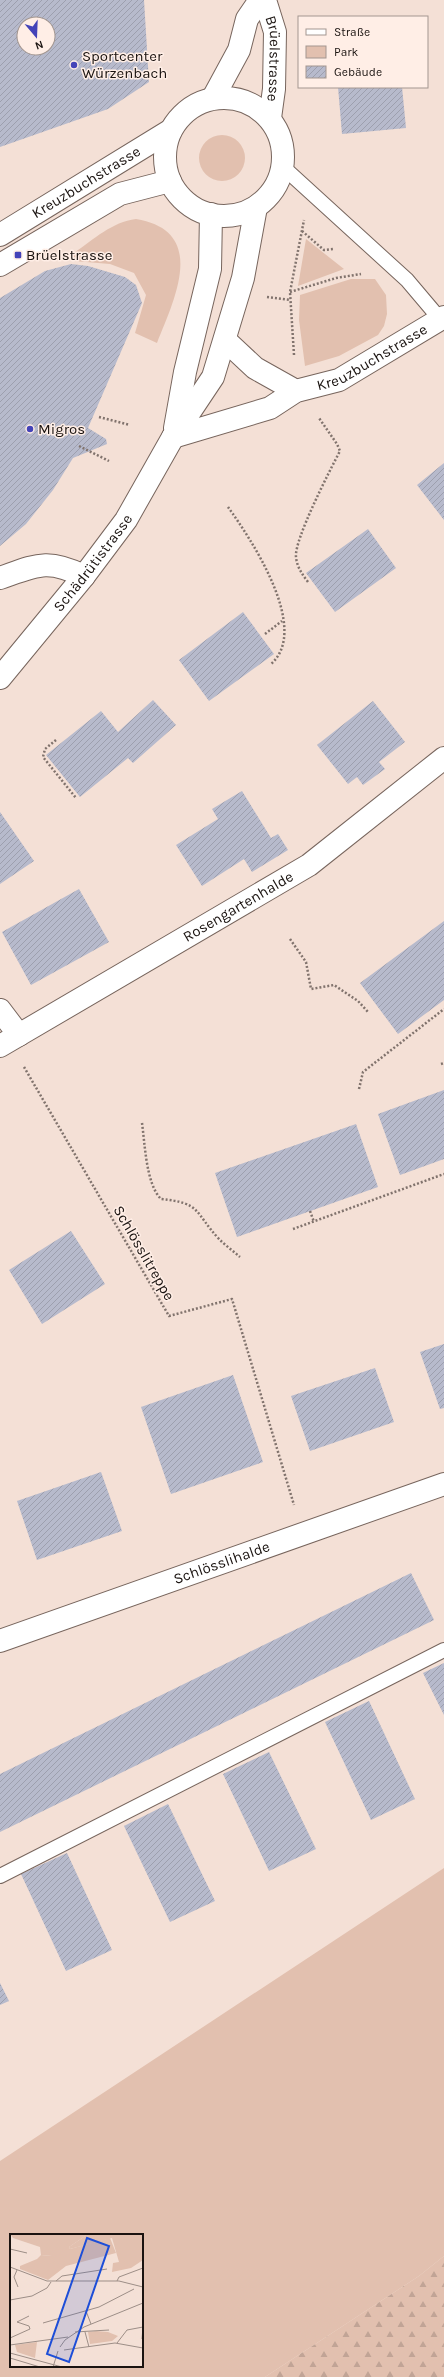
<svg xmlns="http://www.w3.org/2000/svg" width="444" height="2377" viewBox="0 0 444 2377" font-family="Karla,sans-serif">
<defs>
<pattern id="forest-firs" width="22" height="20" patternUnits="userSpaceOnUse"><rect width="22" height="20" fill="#e2c0af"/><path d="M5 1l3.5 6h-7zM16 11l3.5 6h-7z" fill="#c1a496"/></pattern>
<pattern id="building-hatch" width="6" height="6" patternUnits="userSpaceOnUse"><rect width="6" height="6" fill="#b7bacc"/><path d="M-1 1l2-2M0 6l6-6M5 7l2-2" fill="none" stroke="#9d9fae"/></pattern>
</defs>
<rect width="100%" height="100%" fill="#f4e0d6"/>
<path fill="#e2c0af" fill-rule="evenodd" d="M199 158a23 23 0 1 1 46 0a23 23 0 1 1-46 0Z
M136,219C208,231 175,298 157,343L135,333L146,295L134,273L110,264L74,261V253C94,239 112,222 136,219Z
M306,239L344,269L298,286Z
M351,279H375L386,295L387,314L384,326L378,335L339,356L305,366L299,320L300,295Z
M444,1868V2256L419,2276L265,2377H0V2161ZM11,2235H142V2366H11Z"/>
<path fill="url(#forest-firs)" d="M444,2256V2377H265L419,2276Z"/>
<path fill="url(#building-hatch)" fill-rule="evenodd" d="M0,0H144L149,82L108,109L0,147ZM24,24H48V48H24Z
M338,87H402L406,128L342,134Z
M71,264L88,266L125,277L136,285L142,303L88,428L106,439L107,444L73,458L53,490L26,524L0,546V298L45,271Z
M444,463V520L417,485Z
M368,529L396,568L335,612L306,573Z
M243,612L274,654L209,701L179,660Z
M153,700L176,725L133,763L128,758L80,797L46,755L101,711L118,732Z
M373,701L405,742L379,762L385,769L363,785L357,777L348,784L317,745Z
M242,791L271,838L278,834L288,850L252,872L244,859L202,886L176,845L218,819L212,809Z
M0,812L34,861L0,884Z
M79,889L109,942L31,985L2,932Z
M444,921V1000L398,1034L360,983Z
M444,1090V1159L400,1175L378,1114Z
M356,1124L378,1187L237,1237L215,1173Z
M71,1231L105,1284L42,1324L9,1270Z
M444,1344V1408L440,1409L420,1352Z
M375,1368L394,1422L310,1451L291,1396Z
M233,1375L263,1462L171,1494L141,1407Z
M101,1472L122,1531L37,1560L17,1501Z
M411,1573L434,1620L0,1832V1774Z
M444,1663V1715L423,1673Z
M369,1701L415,1799L371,1820L325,1722Z
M269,1752L316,1849L269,1871L223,1774Z
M168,1804L215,1901L170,1922L124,1826Z
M67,1853L112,1950L66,1971L21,1874Z
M0,1983L9,2001L0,2005Z"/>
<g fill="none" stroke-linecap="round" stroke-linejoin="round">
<g stroke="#77655d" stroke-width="16">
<path id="lane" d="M283,167L407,280L440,319
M0,1876L444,1650"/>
</g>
<g stroke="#77655d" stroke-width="24">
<g id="street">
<path d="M225,340L255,368L296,391"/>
<path id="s1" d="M173,437L270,408L296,391L339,380L444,317"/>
<path d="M0,578C37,565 47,558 84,576"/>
<path d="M0,1010L19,1035"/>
<path id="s2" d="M0,1046L309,865L444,758"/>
</g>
</g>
<g stroke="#77655d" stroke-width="24">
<g id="secondary">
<path id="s3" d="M265,0L275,32L274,89L270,118"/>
<circle cx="224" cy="157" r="59"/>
<path d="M213,98L239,50L247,19L260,0"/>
<path id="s4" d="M0,235L171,130"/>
<path d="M0,265L120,194L170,181"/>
<path d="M175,428L185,372L210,269L211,214"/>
<path id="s5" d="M0,678L84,576L126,520L173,437L213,377L243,278L256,207"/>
<path id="s6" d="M0,1641L444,1484"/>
</g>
</g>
<path stroke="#81736d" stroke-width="2.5" stroke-dasharray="2 2" stroke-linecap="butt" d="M302,231L324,250L334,249
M290,292L336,278L361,274
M267,297L290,300
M294,355L290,292L304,220
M99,417L130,425
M79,446L109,461
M228,507C251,539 311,629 271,664
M308,582C302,574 297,567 296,557C294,540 330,470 340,451L337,444L319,418
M265,634L282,621
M56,740L45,749L43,757L76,798
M290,939L306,962L311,989L334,985L358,1001L368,1012
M441,1064L444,1063
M24,1067L169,1316L232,1299L294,1505
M359,1089L363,1072L444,1009
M142,1123C145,1144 146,1184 161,1199C202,1203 194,1212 219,1239C225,1245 233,1251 240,1257
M310,1211L314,1222
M293,1229L444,1174"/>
<use href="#lane" stroke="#fff" stroke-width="14"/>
<use href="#street" stroke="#fff" stroke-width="22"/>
<use href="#secondary" stroke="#fff" stroke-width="22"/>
</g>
<g fill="#4443b8" stroke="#ffeee6" stroke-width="1.5">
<circle cx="74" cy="65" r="4"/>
<rect x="14" y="251" width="8" height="8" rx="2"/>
<circle cx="30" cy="429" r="4"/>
</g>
<g text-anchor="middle" stroke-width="3" stroke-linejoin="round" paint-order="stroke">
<g font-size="15" fill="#1a1310" stroke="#ffeee6" text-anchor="start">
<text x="82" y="61">Sportcenter<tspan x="82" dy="17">Würzenbach</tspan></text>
<text x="26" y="260">Brüelstrasse</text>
<text x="38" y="434">Migros</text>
</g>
<g font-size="15" fill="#1a1310" stroke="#ffeee6">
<text dy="5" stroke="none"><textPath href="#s3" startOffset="60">Brüelstrasse</textPath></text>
<text dy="5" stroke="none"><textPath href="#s4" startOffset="101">Kreuzbuchstrasse</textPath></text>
<text dy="5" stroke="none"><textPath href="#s1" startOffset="216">Kreuzbuchstrasse</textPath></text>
<text dy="5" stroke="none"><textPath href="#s5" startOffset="148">Schädrütistrasse</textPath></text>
<text dy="5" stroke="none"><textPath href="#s2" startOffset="276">Rosengartenhalde</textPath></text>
<text transform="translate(144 1253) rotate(60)" y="5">Schlösslitreppe</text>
<text dy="5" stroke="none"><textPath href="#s6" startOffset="235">Schlösslihalde</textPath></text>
</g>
</g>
<g transform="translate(10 2234)">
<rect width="133" height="133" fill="#f4e0d6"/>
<path d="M0,0H78L59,13L60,15L100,4L106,19L56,32L38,46L10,35V32L27,25L26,27H36L42,22L31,21L30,13L3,4ZM86,97L98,98L108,102L102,107L80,110L78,98Z" fill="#e2c0af"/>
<path d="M78,0H133V26L121,34L102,38L103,29L109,28L102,4L60,15L59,13ZM31,21L42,22L47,27L40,31L36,27H25ZM27,108L25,124L7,118L5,111Z" fill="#e2c0af"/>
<path fill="none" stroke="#9d8e87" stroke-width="1" d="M0,15L17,19M0,33L37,47H109L133,53M7,36L4,43L8,53M46,47L52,42L97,35M107,47L109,43L133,34M0,66L22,62L37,54L41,48M76,77L81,90M33,89L89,73L124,55M65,98L99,96M75,98L79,113M0,104L20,95L19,92L7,88L19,82M132,105L133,93M107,109L117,96L133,93M0,111L58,103M50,113L55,106L74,93L133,69M54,116L105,109L133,114M0,119L52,133M0,124L30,133M43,133L48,117"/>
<path fill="#1d4ed8" fill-opacity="0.15" stroke="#1d4ed8" stroke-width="2" d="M77,4L99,12L59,128L37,120Z"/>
<rect width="133" height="133" fill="none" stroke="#1a1310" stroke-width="2"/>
</g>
<rect x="298" y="16" width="130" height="72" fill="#ffeee6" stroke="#a39690"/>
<rect x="306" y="29" width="20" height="6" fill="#ffffff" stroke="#a39690"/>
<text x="334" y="36" font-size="12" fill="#1a1310">Straße</text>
<rect x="306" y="46" width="20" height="12" fill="#e2c0af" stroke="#a39690"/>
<text x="334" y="56" font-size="12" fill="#1a1310">Park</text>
<rect x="306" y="66" width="20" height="12" fill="url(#building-hatch)" stroke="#a39690"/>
<text x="334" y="76" font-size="12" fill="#1a1310">Gebäude</text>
<g transform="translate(36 36) rotate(161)"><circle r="19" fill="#ffeee6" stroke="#a39690"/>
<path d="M0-3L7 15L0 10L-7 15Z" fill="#4443b8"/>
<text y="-6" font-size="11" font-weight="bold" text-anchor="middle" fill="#1a1310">N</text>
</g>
</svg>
